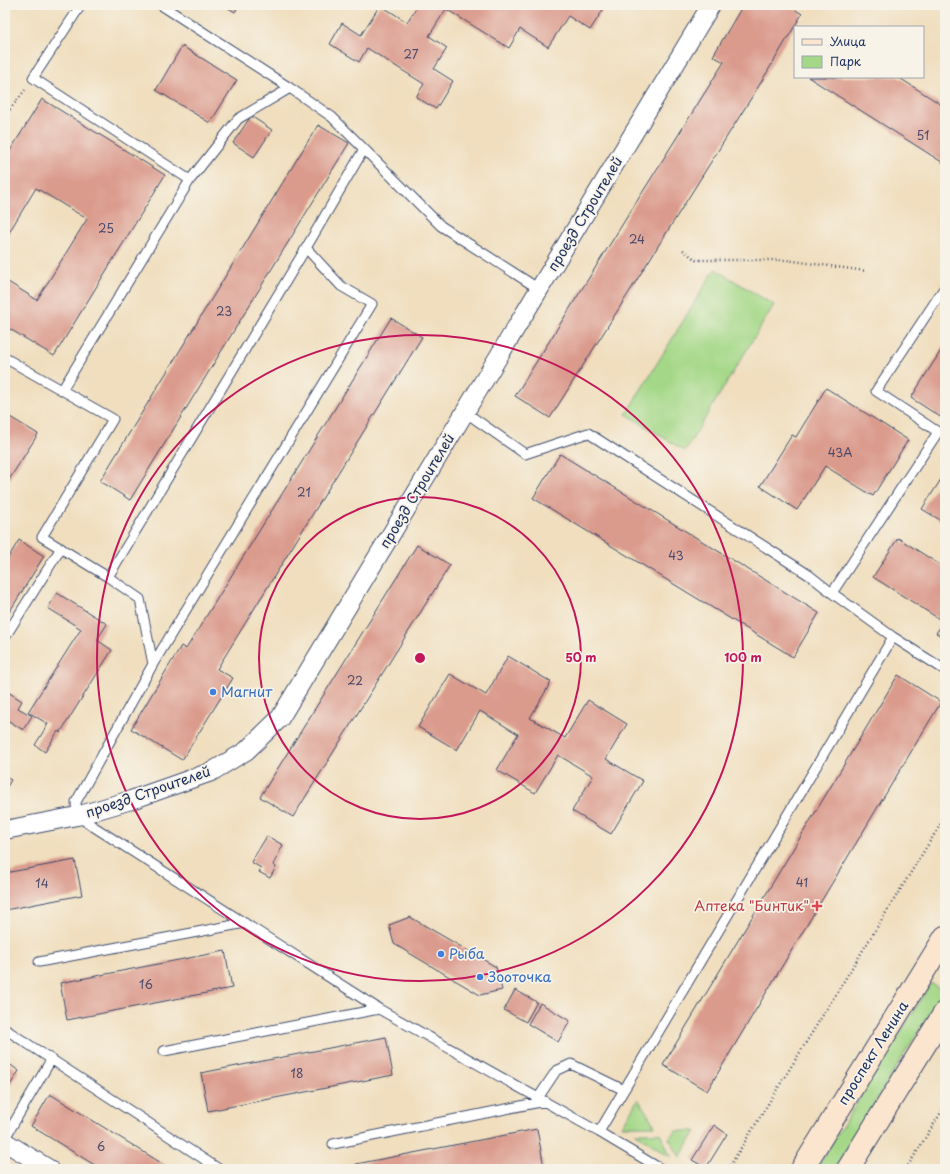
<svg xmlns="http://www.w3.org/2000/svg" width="950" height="1174" viewBox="0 0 950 1174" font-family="'Playpen Sans',sans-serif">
<rect width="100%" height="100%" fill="#f7f3e8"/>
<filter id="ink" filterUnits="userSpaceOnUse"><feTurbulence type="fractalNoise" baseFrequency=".025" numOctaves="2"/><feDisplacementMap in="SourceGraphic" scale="8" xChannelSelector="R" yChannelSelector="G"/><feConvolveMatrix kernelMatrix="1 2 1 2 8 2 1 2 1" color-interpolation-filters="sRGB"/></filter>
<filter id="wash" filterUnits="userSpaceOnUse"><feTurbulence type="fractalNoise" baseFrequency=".012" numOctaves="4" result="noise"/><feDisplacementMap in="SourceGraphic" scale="16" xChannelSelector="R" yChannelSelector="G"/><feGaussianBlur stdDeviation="0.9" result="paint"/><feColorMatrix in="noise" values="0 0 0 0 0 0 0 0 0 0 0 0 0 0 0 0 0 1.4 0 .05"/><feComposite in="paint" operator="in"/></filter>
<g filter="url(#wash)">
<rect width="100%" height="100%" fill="#f0debe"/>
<path fill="#a4d888" stroke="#608473" d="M715,269L774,305L685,451L626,414Z
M931,983L943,991L834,1169H816Z
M638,1099L655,1126H622Z
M675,1131H696L680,1157L669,1138Z
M635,1133H660L671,1157Z"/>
<g id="blocks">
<path fill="#da9a8c" d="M223,5H239L235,12Z
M380,5L407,22L418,5H562L565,7L566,5H595L603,10L590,30L568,16L548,47L520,29L509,48L446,9L429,36L447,48L434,69L453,81L436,109L416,97L424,84L367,48L359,62L330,44L342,23L361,35Z
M743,5H788L802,14L760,84L550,418L515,396L724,62L713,56Z
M182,46L237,80L210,123L156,90Z
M808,77H898L945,107V164Z
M42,99L165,175L54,356L5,326V280L37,300L87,219L36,188L5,239V159Z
M251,116L272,130L254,157L233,143Z
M318,125L349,143L130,500L100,481Z
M391,318L422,337L217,669L233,678L182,760L131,729L181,646L186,649Z
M945,344V420L911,398Z
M826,388L908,440L873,496L825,466L797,510L760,486L792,435L796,437Z
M5,414L38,434L5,486Z
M560,454L819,613L793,657L533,498Z
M945,473V523L922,509Z
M898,538L945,568V639L936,633L944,622L873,577Z
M19,540L44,556L5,619V563Z
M417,545L450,565L293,817L260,797Z
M57,593L107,624L97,640L112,650L60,733L58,731L45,752L35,745L48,724L28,712L81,629L48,608Z
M508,656L551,682L530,718L565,738L588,700L627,724L606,759L643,781L611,834L572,811L593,776L558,755L535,793L497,770L518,734L480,711L457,750L418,727L450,674L486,695Z
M898,675L941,702L707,1091L663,1065Z
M5,690L22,701L18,708L32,716L23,730L9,721L5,728Z
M5,776L11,780L5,790Z
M267,836L283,845L273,865L276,867L270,878L259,872L261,868L251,862Z
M75,860L82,895L5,910V873Z
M410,917L496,967L502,990L480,995L394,944L389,925Z
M225,951L232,988L67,1020L60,983Z
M515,990L537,1002L526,1022L504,1010Z
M540,1003L570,1021L558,1042L528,1024Z
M386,1037L393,1075L208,1111L201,1073Z
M5,1061L19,1071L5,1093Z
M50,1094L171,1169H101L31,1126Z
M714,1125L727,1134L706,1168L692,1160Z
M537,1129L544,1167L534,1169H357L356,1164Z
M945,1157V1169H937Z"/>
</g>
</g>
<g filter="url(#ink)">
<use href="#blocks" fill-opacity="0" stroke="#3b496c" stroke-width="1"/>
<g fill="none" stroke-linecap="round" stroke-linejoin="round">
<g stroke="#3b496c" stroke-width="11">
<path id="lane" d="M81,5L33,78L190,180L238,119L290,88
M161,5L290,88L332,117L441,226L539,289
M306,248L364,149
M945,287L876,391L938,432L832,593L893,637L945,670
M5,358L113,419L42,537L108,577L306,248L341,286L372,304L153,664L76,802L77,816L379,1009L599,1132L661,1169
M62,390L190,180
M465,412L525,454L588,433L809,575L832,593
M108,577L140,599L153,664
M5,637L61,548
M39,962L245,923
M5,1029L219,1169
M164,1051L379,1009
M538,1098L556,1071L571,1064L624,1090
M599,1132L893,637
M5,1138L51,1060
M333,1144L545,1101"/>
</g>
<g stroke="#3b496c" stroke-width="20">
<path id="street" d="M5,830L77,816L131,800L211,772L246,751L280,718L711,5
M5,1142L49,1169"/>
</g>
<g stroke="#3b496c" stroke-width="24">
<path id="secondary" d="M802,1169L945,937
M848,1169L945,1012"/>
</g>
<path stroke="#3b496c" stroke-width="2.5" stroke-dasharray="1 3" stroke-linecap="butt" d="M5,116L25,90
M683,250L696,260H786L866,271
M728,1169L945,817
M906,1169L945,1106"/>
<use href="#lane" stroke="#fff" stroke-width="9"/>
<use href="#street" stroke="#fff" stroke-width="18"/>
<use href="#secondary" stroke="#fbe5cf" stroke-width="22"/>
</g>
</g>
<g fill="none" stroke="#c2185b" stroke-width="2">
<circle cx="420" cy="658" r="161"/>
<circle cx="420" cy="658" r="323"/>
</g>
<g fill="#3f7fe0" stroke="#f7f3e8" stroke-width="1.5">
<circle cx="213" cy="692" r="4"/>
<circle cx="441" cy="954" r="4"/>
<circle cx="480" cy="977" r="4"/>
</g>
<path fill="#e0444e" stroke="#f7f3e8" stroke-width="1.5" d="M815 900h4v4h4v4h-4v4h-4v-4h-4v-4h4z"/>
<g text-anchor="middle" stroke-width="3.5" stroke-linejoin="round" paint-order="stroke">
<g font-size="12" fill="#4b4a6a">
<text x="411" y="59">27</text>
<text x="923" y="140">51</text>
<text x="106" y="233">25</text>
<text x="637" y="244">24</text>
<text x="224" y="316">23</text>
<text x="840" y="457">43А</text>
<text x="304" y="497">21</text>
<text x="676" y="560">43</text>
<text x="355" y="685">22</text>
<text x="802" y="887">41</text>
<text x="42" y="888">14</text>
<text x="146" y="989">16</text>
<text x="297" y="1078">18</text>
<text x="101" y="1151">6</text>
</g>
<g font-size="14" fill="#1b2f5e" stroke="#f7f3e8">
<text transform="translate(585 214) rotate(-59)" y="5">проезд Строителей</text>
<text transform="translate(417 491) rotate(-59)" y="5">проезд Строителей</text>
<text transform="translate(148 792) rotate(-19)" y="5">проезд Строителей</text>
<text transform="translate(873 1053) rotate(-58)" y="5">проспект Ленина</text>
</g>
<g font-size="14" fill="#366cbe" stroke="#f7f3e8" text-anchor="start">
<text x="221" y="697">Магнит</text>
<text x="449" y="959">Рыба</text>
<text x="488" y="982">Зооточка</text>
</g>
<g font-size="14" fill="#be3a42" stroke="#f7f3e8" text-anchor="end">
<text x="809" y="911">Аптека "Бинтик"</text>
</g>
</g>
<circle cx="420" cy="658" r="6" fill="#c2185b" stroke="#f7f3e8" stroke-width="2"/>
<g font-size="12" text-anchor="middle" font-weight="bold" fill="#c2185b" stroke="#f7f3e8" stroke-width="3.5" stroke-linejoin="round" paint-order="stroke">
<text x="581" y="662">50 m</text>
<text x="743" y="662">100 m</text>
</g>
<rect width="950" height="1174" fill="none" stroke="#f7f3e8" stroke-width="20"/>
<rect x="794" y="26" width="130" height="52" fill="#f7f3e8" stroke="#9fa5b1"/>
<rect x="802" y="39" width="20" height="6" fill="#fbe5cf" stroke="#9fa5b1"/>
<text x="830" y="46" font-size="12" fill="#1b2f5e">Улица</text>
<rect x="802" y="56" width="20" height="12" fill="#a4d888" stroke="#9fa5b1"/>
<text x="830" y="66" font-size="12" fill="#1b2f5e">Парк</text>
</svg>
